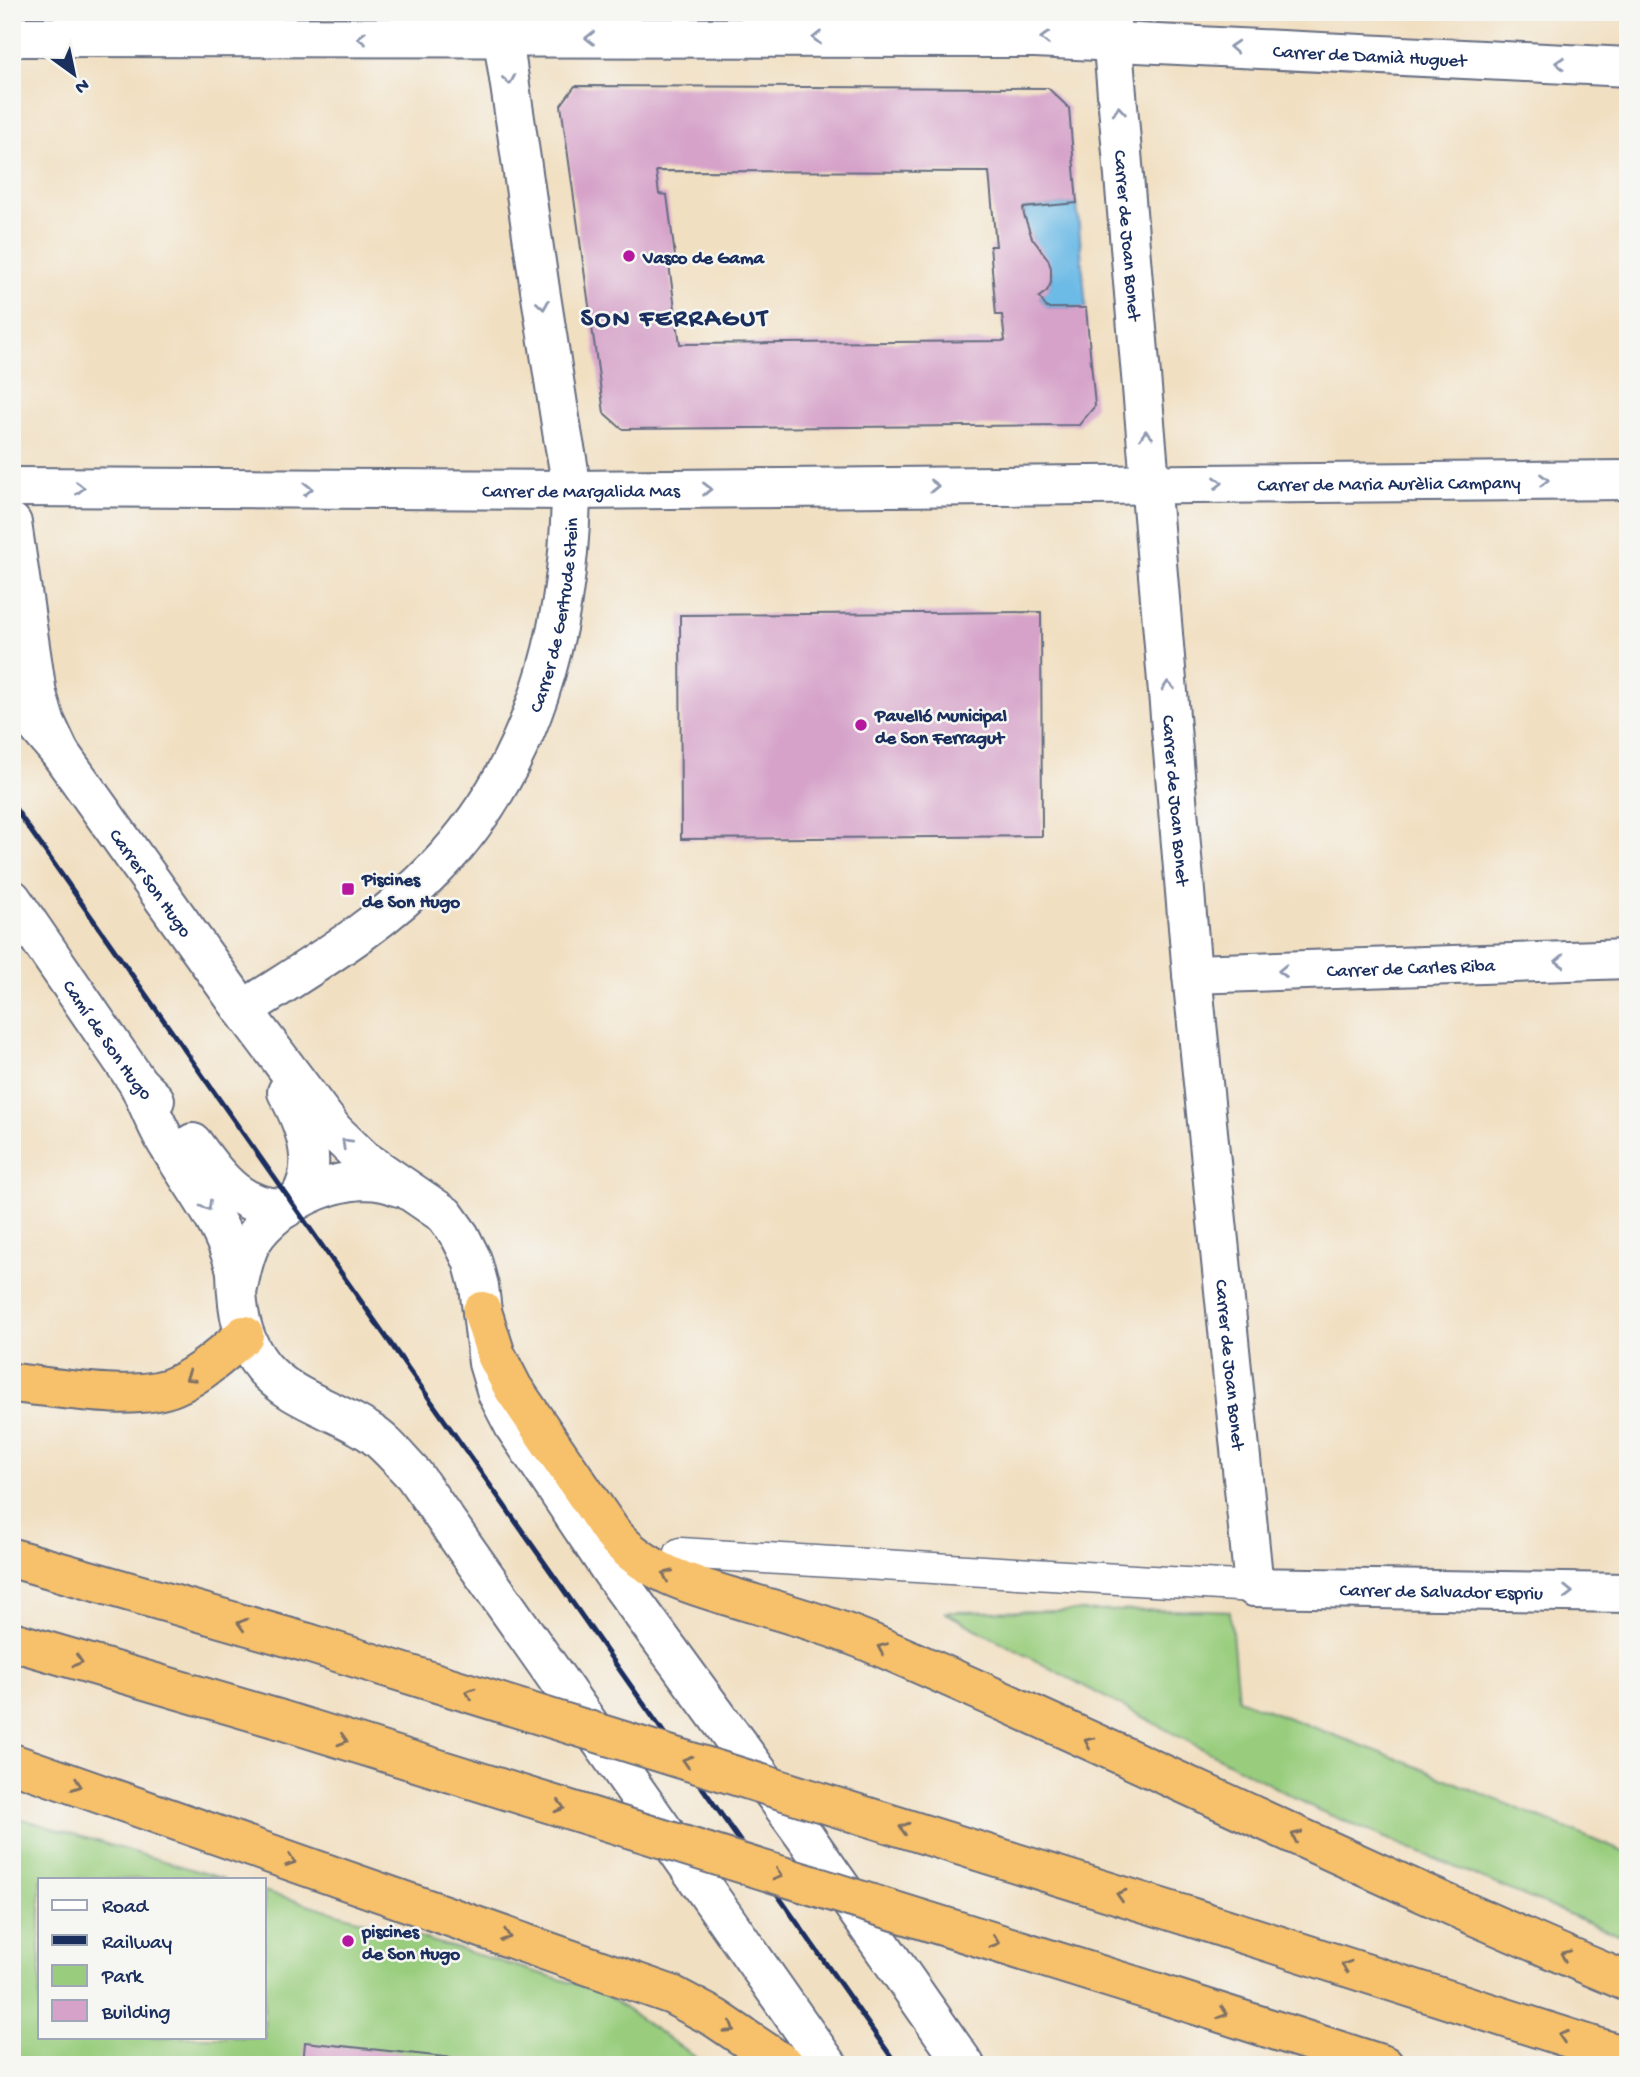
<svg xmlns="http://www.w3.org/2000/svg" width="1640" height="2077" viewBox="0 0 1640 2077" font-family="'Gochi Hand',sans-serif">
<rect width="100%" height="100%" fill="#f6f6f2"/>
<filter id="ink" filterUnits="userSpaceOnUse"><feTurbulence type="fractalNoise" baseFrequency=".0143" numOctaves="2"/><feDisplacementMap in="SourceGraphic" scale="14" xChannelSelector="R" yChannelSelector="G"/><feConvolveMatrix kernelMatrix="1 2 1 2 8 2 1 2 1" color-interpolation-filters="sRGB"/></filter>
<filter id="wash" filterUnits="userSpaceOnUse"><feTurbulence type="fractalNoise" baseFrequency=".00686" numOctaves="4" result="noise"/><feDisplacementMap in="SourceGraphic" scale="28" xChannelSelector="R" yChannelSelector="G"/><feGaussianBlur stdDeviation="1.57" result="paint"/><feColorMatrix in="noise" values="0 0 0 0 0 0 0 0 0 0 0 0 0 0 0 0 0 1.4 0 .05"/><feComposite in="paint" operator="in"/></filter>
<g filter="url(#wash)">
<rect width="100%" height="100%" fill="#f1dfc1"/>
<path fill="#99cd7d" stroke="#5a7e6e" stroke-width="2" d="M1204,1610L1230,1611L1238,1699L1398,1759L1628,1854V1939L1318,1810L944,1612Z
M12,1816L224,1879H40V2037H264V1891L599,1991L707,2065H12Z"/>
<path fill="#6cbae6" stroke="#4474a2" stroke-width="2" d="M1077,203L1086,308H1047L1039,297C1065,277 1045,259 1033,240C1027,231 1024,218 1023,208Z"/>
<g id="blocks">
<path fill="#d6a2c9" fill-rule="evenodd" d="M575,86L1048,88L1069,108L1077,203L1023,208L1024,215L1032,238L1048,259L1051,268V283L1047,291L1039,297L1047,308H1086L1095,406L1079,425L622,429L604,413L561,105ZM656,171L989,172L996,246H990L996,315H1002L1005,341L680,344L669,265L676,264L667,195L659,194Z
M1041,612L1042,836L681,839L680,615Z
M305,2042L500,2063V2065H303Z"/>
</g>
</g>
<g filter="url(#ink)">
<use href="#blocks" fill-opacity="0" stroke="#666d81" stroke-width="2"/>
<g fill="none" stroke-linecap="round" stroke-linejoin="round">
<g stroke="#666d81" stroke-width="33">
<path id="pedestrian" d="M680,1553L1254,1587"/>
</g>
<g stroke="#666d81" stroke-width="42">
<g id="minor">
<path id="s1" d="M1110,12L1192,974L1254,1587L1628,1593"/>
<path id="s2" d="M12,37L1035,38L1628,67"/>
<path id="s3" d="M12,487L571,490L1628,480"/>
<path id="s4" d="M12,696L60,753L243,1010L334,1131L363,1159L445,1215L460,1236L472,1260L479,1286L488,1363L497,1393L514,1426L611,1571L807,1839L965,2065"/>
<path id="s5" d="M12,899L138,1083L155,1100"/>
<path id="s6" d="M1192,974L1628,959"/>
<path id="s7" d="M243,1010C309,967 380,927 435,869C533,768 569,631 571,493C571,473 565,451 562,431C555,386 548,341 541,296C527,202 514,108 499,14"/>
<path d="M138,1083C148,1103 156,1126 168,1145C192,1185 222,1221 235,1267C237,1275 236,1285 237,1293C239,1321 245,1345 263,1367C290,1399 334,1409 368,1431C386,1442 399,1460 414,1475L828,2065"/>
<path d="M287,1092C304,1123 321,1167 298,1199"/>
<path d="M193,1143C218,1177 239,1209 286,1208"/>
<path d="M238,1288C241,1272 244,1255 252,1241C278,1200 352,1165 399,1187"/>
</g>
</g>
<g stroke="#666d81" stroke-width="42">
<path id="tertiary" d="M12,523L37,694L45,721L60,753"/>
</g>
<g stroke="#666d81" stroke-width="42">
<path id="motorway" d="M482,1311L496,1355L513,1388L612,1533C649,1577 702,1588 755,1604C796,1616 837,1628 876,1645C1128,1754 1374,1876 1628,1982
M12,1383C56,1387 134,1403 174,1386C200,1375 223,1354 244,1335
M12,1558L308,1643
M12,1641L278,1719
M12,1763L672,1995L715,2018L785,2065
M1187,1916L1628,2057
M1158,1993L1384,2065"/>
</g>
<use href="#pedestrian" stroke="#fff" stroke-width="30"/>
<use href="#minor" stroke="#fff" stroke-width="38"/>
<use href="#tertiary" stroke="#fff" stroke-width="38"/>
<use href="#motorway" stroke="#f7c06b" stroke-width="38"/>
<path stroke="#1b2f5e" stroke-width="5" d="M12,804L897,2065"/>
<g stroke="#666d81" stroke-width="42" stroke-linecap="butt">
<path id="motorway-bridge" d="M308,1643L1187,1916
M278,1719L1158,1993"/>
</g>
<use href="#motorway-bridge" stroke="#f7c06b" stroke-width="38"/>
</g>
<defs><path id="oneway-chevron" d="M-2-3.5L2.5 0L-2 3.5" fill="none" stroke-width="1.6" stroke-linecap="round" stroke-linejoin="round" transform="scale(1.75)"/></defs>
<g stroke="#8d97ae">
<use href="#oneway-chevron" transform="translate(362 38) rotate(-180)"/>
<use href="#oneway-chevron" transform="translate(590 38) rotate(180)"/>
<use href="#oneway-chevron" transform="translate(817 38) rotate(180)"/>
<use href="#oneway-chevron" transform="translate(1045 38) rotate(-178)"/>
<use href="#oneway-chevron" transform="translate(1234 47) rotate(-177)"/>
<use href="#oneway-chevron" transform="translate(1560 63) rotate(-177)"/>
<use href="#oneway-chevron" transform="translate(509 80) rotate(81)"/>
<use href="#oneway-chevron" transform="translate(1119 111) rotate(-95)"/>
<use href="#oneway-chevron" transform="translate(543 305) rotate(81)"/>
<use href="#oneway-chevron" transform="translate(1146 435) rotate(-95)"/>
<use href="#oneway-chevron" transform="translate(1544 480)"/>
<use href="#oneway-chevron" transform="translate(1218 483)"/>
<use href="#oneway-chevron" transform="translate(934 486) rotate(-1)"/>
<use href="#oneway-chevron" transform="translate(80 488)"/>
<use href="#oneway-chevron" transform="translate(308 489)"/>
<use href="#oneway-chevron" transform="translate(707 489) rotate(-1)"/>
<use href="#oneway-chevron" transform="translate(1168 686) rotate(-95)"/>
<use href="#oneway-chevron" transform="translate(1560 961) rotate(178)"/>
<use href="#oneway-chevron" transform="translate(1283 971) rotate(178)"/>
<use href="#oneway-chevron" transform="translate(346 1143) rotate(-136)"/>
<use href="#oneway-chevron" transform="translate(207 1206) rotate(60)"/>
<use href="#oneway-chevron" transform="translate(1568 1592) rotate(1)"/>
</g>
<g stroke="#7e7064">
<use href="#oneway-chevron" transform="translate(190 1377) rotate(148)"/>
<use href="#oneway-chevron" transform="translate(667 1575) rotate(-155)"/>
<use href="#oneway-chevron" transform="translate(242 1624) rotate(-164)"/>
<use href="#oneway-chevron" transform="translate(882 1648) rotate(-157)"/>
<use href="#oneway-chevron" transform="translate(78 1661) rotate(16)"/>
<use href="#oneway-chevron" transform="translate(470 1693) rotate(-163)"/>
<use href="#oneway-chevron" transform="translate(343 1740) rotate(17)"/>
<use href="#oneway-chevron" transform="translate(1089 1742) rotate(-155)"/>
<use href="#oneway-chevron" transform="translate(687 1761) rotate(-163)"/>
<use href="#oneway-chevron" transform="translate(77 1785) rotate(19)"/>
<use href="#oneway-chevron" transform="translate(560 1807) rotate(17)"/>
<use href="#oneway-chevron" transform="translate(904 1828) rotate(-163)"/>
<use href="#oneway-chevron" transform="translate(1296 1836) rotate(-155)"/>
<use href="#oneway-chevron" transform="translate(291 1861) rotate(19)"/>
<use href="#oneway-chevron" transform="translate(778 1875) rotate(17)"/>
<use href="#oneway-chevron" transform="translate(1121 1895) rotate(-163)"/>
<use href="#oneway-chevron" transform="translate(506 1936) rotate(19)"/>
<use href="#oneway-chevron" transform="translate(995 1942) rotate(17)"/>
<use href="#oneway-chevron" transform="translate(1565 1955) rotate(-156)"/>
<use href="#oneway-chevron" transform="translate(1346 1966) rotate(-162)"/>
<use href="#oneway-chevron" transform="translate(1223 2013) rotate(18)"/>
<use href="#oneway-chevron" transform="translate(730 2028) rotate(32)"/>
<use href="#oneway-chevron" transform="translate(1563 2036) rotate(-162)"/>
</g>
</g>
<g fill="#b5179e" stroke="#f6f6f2" stroke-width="2.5">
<circle cx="629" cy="256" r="7"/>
<circle cx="861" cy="725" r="7"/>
<rect x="341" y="882" width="14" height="14" rx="3.5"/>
<circle cx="348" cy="1941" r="7"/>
</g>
<g text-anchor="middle" stroke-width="5" stroke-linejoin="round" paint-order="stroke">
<g font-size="19" fill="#1b2f5e" stroke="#f6f6f2">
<text dy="7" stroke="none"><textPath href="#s2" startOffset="1358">Carrer de Damià Huguet</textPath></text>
<text dy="7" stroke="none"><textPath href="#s1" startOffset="224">Carrer de Joan Bonet</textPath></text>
<text dy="7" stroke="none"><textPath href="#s3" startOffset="1377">Carrer de Maria Aurèlia Campany</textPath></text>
<text dy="7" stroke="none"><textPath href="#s3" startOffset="569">Carrer de Margalida Mas</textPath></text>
<text dy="7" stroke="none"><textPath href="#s7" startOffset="525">Carrer de Gertrude Stein</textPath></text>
<text dy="7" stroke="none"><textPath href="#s1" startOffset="791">Carrer de Joan Bonet</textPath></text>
<text dy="7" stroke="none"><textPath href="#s4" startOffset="233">Carrer Son Hugo</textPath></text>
<text dy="7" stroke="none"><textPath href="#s6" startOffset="219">Carrer de Carles Riba</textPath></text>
<text dy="7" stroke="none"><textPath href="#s5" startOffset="170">Camí de Son Hugo</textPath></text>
<text dy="7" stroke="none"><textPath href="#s1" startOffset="1358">Carrer de Joan Bonet</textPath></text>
<text dy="7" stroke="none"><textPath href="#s1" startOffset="1769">Carrer de Salvador Espriu</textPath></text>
</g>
<g font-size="19" font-weight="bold" fill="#1b2f5e" stroke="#f6f6f2" text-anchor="start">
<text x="643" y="263">Vasco de Gama</text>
<text x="875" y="721">Pavelló Municipal<tspan x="875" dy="22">de Son Ferragut</tspan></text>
<text x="362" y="885">Piscines<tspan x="362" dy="22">de Son Hugo</tspan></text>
<text x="362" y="1937">piscines<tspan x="362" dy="22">de Son Hugo</tspan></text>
</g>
<g font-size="26" font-weight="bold" letter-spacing="2" fill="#1b2f5e" stroke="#f6f6f2">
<text x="675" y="325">SON FERRAGUT</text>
</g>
</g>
<rect width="1640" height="2077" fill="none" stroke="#f6f6f2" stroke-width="42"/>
<rect x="38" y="1878" width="228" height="161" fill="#f6f6f2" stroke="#9ea6b7" stroke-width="2"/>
<rect x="52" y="1900" width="35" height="10" fill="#ffffff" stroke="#9ea6b7" stroke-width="2"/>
<text x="102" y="1912" font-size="21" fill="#1b2f5e">Road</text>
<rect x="52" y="1935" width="35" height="10" fill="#1b2f5e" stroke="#9ea6b7" stroke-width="2"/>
<text x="102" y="1948" font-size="21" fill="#1b2f5e">Railway</text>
<rect x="52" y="1965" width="35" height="21" fill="#99cd7d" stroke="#9ea6b7" stroke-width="2"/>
<text x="102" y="1982" font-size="21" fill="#1b2f5e">Park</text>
<rect x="52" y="2000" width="35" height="21" fill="#d6a2c9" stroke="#9ea6b7" stroke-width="2"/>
<text x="102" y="2018" font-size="21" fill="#1b2f5e">Building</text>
<g transform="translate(74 74) rotate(147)" stroke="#f6f6f2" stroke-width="5" paint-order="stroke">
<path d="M0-5L12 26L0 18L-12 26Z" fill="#1b2f5e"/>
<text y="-10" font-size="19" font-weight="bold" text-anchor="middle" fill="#1b2f5e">N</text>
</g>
</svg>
